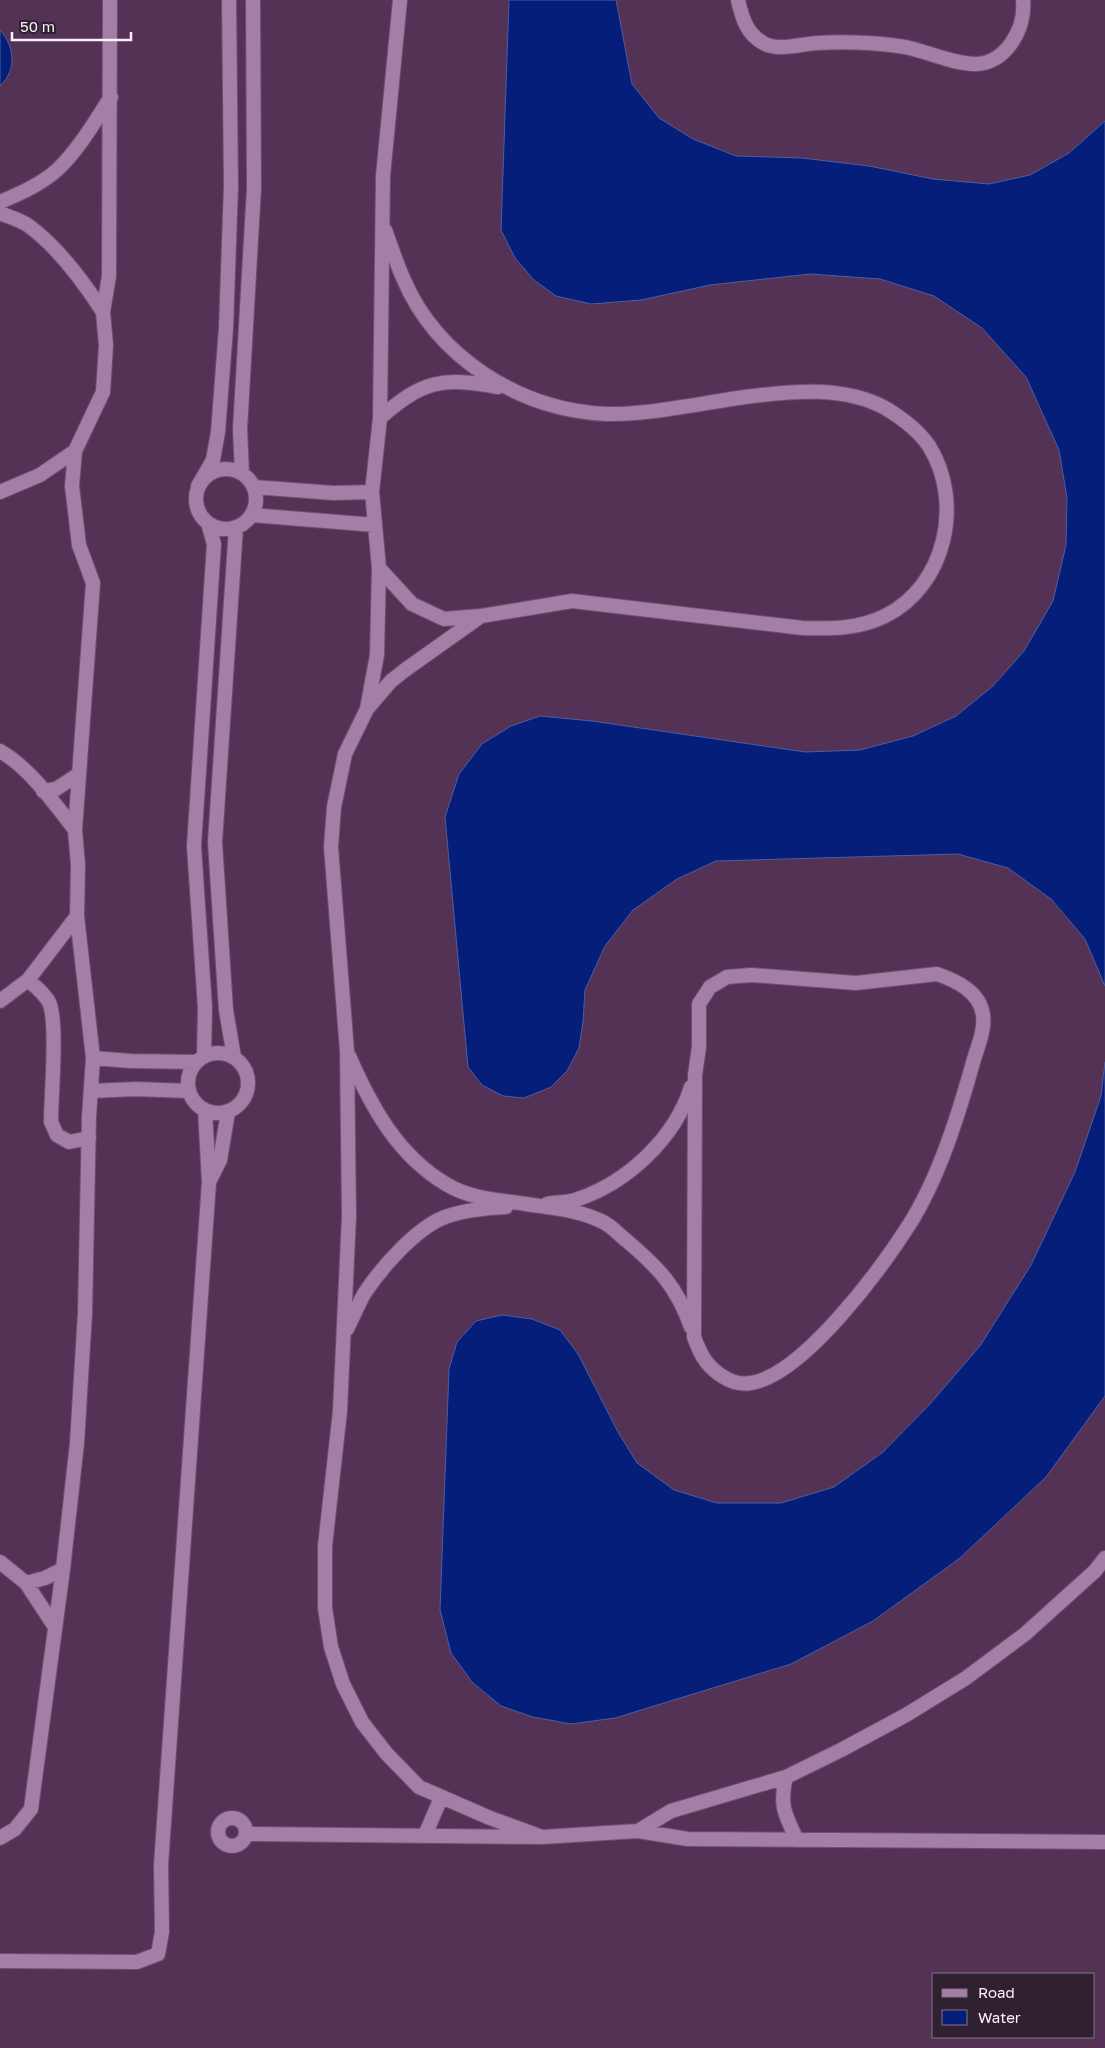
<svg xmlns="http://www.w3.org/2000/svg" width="1105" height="2048" viewBox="0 0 1105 2048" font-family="'Golos Text',sans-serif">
<rect width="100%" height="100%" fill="#543256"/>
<path fill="#051e79" stroke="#4f5da1" d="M509,0H616L632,84L659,118L693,139L736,156L802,158L869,166L933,179L989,184L1030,175L1069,153L1105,121V986L1085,939L1051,899L1008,868L958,854L716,861L677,879L633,910L605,946L585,990L583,1022L579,1048L567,1071L551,1087L524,1098L503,1096L482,1085L468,1067L445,817L459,774L482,744L511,726L540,716L592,721L805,752L860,750L913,736L956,716L993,686L1024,651L1053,601L1066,545L1067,498L1059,450L1026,377L982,328L934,296L880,279L810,274L710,285L641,300L591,304L556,296L534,280L515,258L501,230Z
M0,30C15,47 17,70 0,86Z
M1105,1062V1396L1046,1477L960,1558L873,1621L791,1664L615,1718L571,1724L533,1717L501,1706L472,1682L451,1653L440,1610L449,1369L457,1342L476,1321L502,1315L532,1319L560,1330L578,1354L618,1432L637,1463L674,1490L717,1503H781L834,1487L883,1452L930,1404L980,1346L1031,1265L1075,1172L1101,1096Z"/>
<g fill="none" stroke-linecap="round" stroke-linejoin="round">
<g stroke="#6b516d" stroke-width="16">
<path id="street" d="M400,0L383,176L380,418L372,492L379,568L377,655L367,709L345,754L334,807L331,847L347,1051L349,1216L340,1411L325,1546V1608L331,1647L343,1684L362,1722L386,1753L419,1787L490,1818L542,1837
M738,0C742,18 747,35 765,44C780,51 801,44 817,43C834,42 851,42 867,43C881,44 896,45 909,48C931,53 954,64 976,64C1007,63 1026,27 1023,0
M0,202C19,194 42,184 58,169C79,149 95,121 111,97
M0,213C9,217 21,220 29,226C59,248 83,281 103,312
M380,418C423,380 442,377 498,387
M196 499a30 30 0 1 1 60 0a30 30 0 1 1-60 0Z
M242,473L240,429L254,188L253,0
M198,486L213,460L218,432L226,328L231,186L229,0
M254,487L333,493L372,492
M0,492L40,475L75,451
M251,515L375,525
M379,568L412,604L444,619L480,616
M367,709L391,681L405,670L481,616L572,601L803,628C831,629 859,629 885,616C946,586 964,502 929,446C919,431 903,419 887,409C845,385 791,391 745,397C702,403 649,415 606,414C520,410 437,358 403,278C396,262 391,246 385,230
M0,751C30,768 54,803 75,830
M43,791L56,789L79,774
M937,974C957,981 980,992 983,1015C985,1030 978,1046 974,1059C959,1113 939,1178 909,1225C881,1269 803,1375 751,1383C738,1385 729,1381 719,1374C705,1364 700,1353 694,1337L695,1075L699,1047V1004L710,987L727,977L751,975L856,983Z
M28,980C35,986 44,993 49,1002C58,1022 51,1096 51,1122L57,1135L69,1142L89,1138
M0,1001L28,980L77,916
M188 1083a30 30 0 1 1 60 0a30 30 0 1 1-60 0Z
M204,1056L205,1008L194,846L214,544L208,523
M349,1056C371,1106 397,1155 446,1184C470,1199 499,1200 526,1204C551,1208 580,1210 603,1222C612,1226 619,1235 627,1241C659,1268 677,1287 691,1327
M234,1057L226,1010L215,842L236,527
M93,1058L131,1061L196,1062
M91,1091L136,1089L188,1091
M209,1182L220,1160L228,1112
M547,1204C557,1202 569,1203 578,1199C628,1182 675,1138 691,1087
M347,1329C353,1317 358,1305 364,1294C381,1268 416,1228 445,1217C464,1210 485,1208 506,1207
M0,1562L26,1583L55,1627
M26,1583L45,1578L63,1569
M786,1777C779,1805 785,1815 797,1840
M218 1832a14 14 0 1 1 28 0a14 14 0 1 1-28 0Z
M638,1831L671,1811L786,1777L841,1750L906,1715L966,1678L1025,1634L1095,1571L1105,1558
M246,1834L542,1837L638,1831L688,1839L1105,1842
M425,1835L441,1798
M0,1838L15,1829L31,1809L63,1569L77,1443L85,1313L89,1117L93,1058L77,916L78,865L75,830L93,583L79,545L72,486L75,451L103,392L106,345L103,312L109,276L110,0
M0,1961L137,1962L158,1954L162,1932L161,1865L209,1182L205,1110"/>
</g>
<use href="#street" stroke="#a47ea6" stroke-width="14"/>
</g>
<rect x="932" y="1973" width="162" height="65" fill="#302131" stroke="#827483"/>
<rect x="942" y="1989" width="25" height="8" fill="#a47ea6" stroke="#827483"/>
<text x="978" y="1998" font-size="15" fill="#fcf0fd">Road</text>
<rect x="942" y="2010" width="25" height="15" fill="#051e79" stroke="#827483"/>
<text x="978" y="2023" font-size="15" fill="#fcf0fd">Water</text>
<path d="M12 32v8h119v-8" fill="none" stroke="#fcf0fd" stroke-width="2.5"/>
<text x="20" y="32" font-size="15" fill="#fcf0fd" stroke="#302131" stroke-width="4" paint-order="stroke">50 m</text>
</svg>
